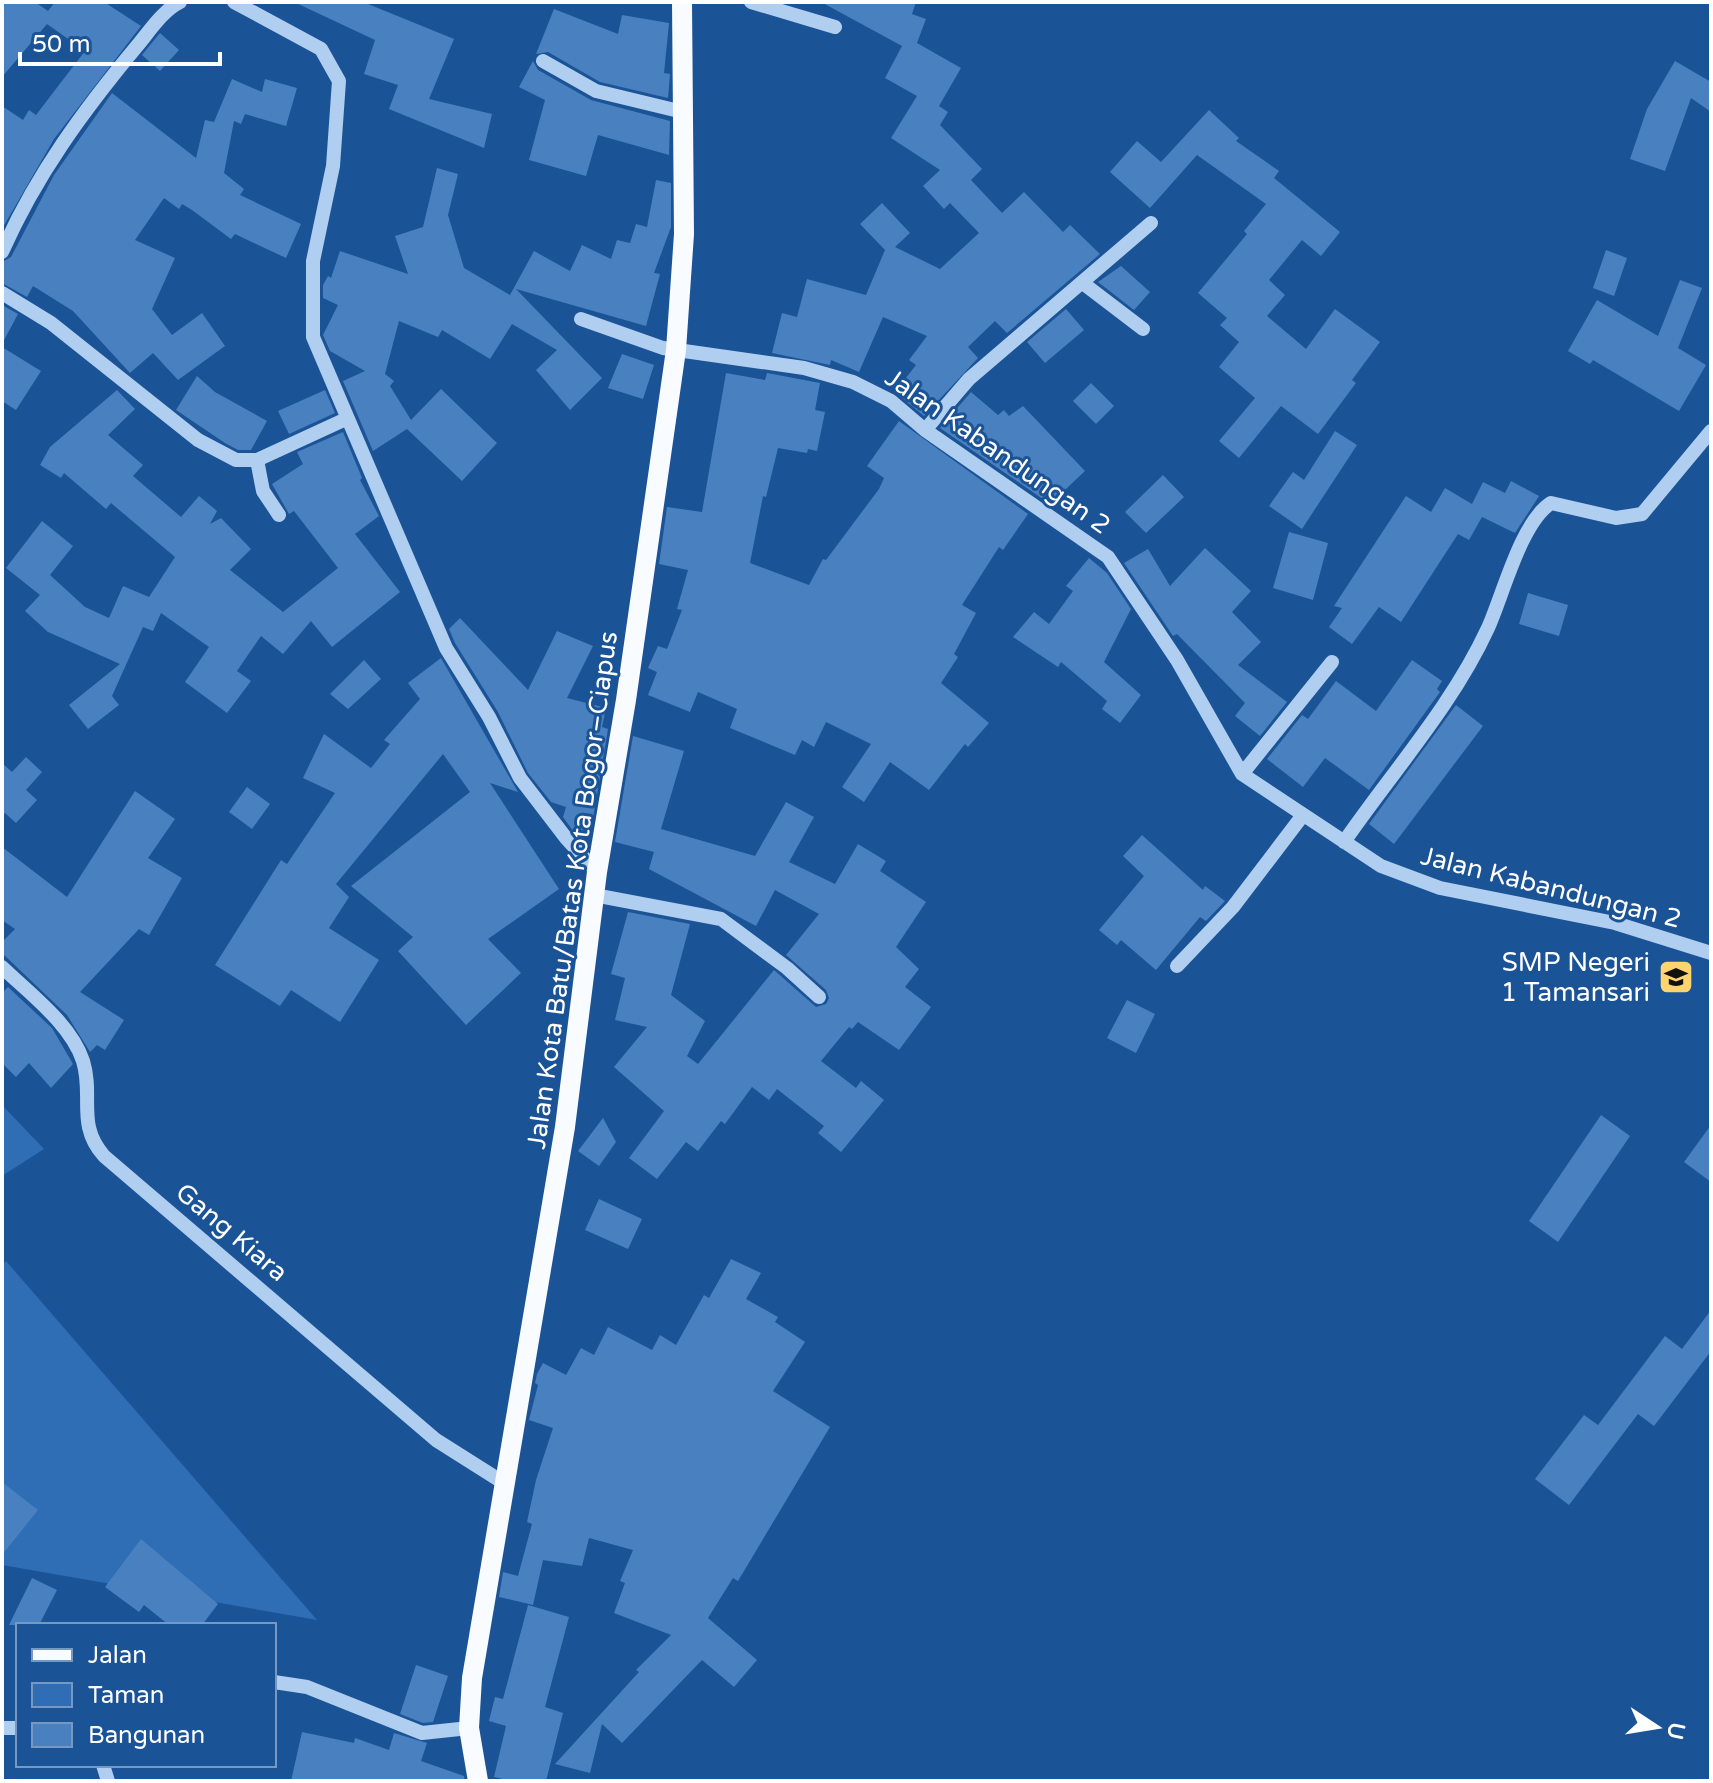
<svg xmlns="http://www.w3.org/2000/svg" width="1713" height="1783" viewBox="0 0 1713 1783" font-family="'Varela Round',sans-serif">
<rect width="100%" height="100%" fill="#1b5397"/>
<path fill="#2f6eb4" d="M2,1105L44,1149L2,1176Z
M6,1261L317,1620L2,1565V1265Z"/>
<path fill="#4980bf" d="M2,2H35L48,11L55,2H104L141,26L54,139L2,229V106L23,120L29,110L36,115L85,51L47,24L2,77Z
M294,2H363L454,39L429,99L492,114L484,148L389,109L398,85L364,74L375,40Z
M821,2H916L912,14L926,19L917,43L961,68L939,106L948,112L940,125L982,169L971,180L1002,213L1024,192L1063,232L1070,225L1100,254L1007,333L995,321L968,347L978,358L924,416L895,392L916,365L909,360L927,336L883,317L859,372L831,360L830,365L772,353L782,313L797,317L807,279L866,295L885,250L860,224L882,203L910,233L895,247L940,269L979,233L950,203L944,209L923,186L940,170L891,138L917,96L885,78L902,46Z
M554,9L618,34L622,15L669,23L664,73L670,74L668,98L600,82L548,52L536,54Z
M160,33L179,50L160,71L142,55Z
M533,61L538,70L591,100L670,121L669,155L598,135L586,176L529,160L545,100L519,87Z
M1675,61L1711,82V112L1691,98L1665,171L1630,159L1647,109Z
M232,79L262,92L265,79L297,88L286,126L245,114L241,124L234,121L224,173L244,189L240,195L301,224L286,258L235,234L231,239L192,210L182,204L179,209L164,198L135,240L175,258L152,309L172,335L202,313L225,346L178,380L153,353L130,373L73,311L33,286L27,297L2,283V262L11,257L54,175L112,93L196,158L205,120L214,122Z
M1209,110L1239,138L1236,141L1279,171L1274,178L1340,232L1321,256L1302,240L1269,280L1285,295L1267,316L1306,349L1335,309L1380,342L1352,380L1356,383L1318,434L1281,406L1239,458L1219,441L1255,398L1219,367L1239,342L1220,325L1227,318L1198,293L1247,234L1244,231L1266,204L1197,155L1150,208L1110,172L1137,141L1161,162Z
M437,168L458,174L448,215L464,268L510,295L534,251L570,271L582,245L611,259L617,240L630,243L636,224L647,227L656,180L671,183V227L654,273L660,274L646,326L516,289L602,378L570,410L536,370L557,350L512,324L490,359L442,330L438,337L399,321L385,374L394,381L390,386L411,420L441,389L497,443L462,481L407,429L373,451L343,381L365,371L330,351L323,335L338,305L323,298V285L328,276L331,278L340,251L408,274L395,236L423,227Z
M1606,250L1627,258L1614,296L1593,288Z
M1121,266L1150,292L1134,310L1098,282Z
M1680,280L1702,288L1678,348L1706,365L1679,411L1593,360L1590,364L1568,351L1597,300L1658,336Z
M2,305L18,314L2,344Z
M1066,309L1084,330L1045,363L1027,342Z
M2,347L41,371L16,410L2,401Z
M622,354L654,365L643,399L608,388Z
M726,373L765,380L767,373L820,383L815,410L825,412L817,451L808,449L807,453L778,448L766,497L763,496L750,563L809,585L823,559L826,560L879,489L884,478L867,466L899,421L1028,514L1003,550L999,547L962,605L976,613L954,654L958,657L941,683L989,723L968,747L965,744L929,790L890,762L864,802L842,787L871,744L826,722L814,747L802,740L795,755L730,728L737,709L698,692L690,712L648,695L657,672L648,668L658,646L667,649L682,610L677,609L688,570L659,564L667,507L702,512Z
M197,376L215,392L267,421L251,450H238L225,443L176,410Z
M1091,383L1114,406L1096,424L1073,401Z
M117,390L135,409L108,435L143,465L133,476L181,517L199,496L217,511L210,524L221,518L251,549L230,570L283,612L338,568L294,511L289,514L272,484L303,464L297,452L343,432L362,478L360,480L379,516L355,534L400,592L332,647L311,621L283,654L261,636L237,671L251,681L227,713L185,682L209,647L161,613L153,631L143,627L112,696L119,705L88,729L69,705L120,664L48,632L25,611L40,595L6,568L42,521L73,546L50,575L85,607L109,618L123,586L149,597L175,557L111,503L106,509L64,473L61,478L40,465L50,447Z
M325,390L335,413L289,434L278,411Z
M971,392L998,415L1004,410L1009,416L1023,406L1085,471L1050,504L940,428Z
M1335,431L1357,445L1302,529L1269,506L1293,472L1304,480Z
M1163,475L1184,497L1146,533L1125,512Z
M1511,481L1539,496L1515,533L1482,517L1469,540L1458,534L1401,622L1379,607L1352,644L1329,627L1342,608L1334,606L1406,496L1431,512L1445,488L1472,504L1483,482L1505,493Z
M1289,532L1328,543L1313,600L1273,588Z
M1205,548L1251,591L1232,612L1261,642L1238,665L1287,702L1260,736L1235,716L1245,703L1177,634L1173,636L1124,563L1148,549L1170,586Z
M1089,558L1107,573L1131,609L1104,662L1141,695L1120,723L1102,709L1107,701L1061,662L1058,667L1013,637L1034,612L1049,624L1073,591L1066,586Z
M1528,593L1568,605L1559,636L1519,624Z
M460,618L528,690L557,631L593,646L567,698L606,708L602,727L608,729L590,836L573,831L563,817L566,807L551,802L528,773L498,712L455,643L449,629Z
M441,658L518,792L490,783L559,889L488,939L521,973L466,1025L398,951L413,937L351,886L470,792L443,754L336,884L349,897L329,928L379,960L340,1022L291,990L280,1006L215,965L281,860L287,864L335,793L303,778L324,734L371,768L390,744L384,740L420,699L408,683Z
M364,660L381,679L348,709L330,694Z
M1412,660L1442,681L1437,689L1440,692L1369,790L1325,758L1303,787L1267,759L1302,715L1308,719L1336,681L1376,711Z
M1456,705L1483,726L1394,844L1369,824Z
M633,736L684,751L661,829L755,856L786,802L814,817L789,862L835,884L858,844L886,861L880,871L926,902L896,947L919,969L905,987L931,1007L899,1050L858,1022L852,1029L849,1027L821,1061L856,1088L861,1081L884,1100L841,1152L818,1133L824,1126L777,1089L769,1100L752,1087L725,1124L721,1121L698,1151L686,1142L657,1179L629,1158L664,1111L614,1067L647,1027L615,1020L625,978L611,974L628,912L690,924L671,995L705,1021L687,1056L698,1064L774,970L816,1007L826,1004L829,998L826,990L786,955L819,914L775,890L756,926L649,869L654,852L615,842Z
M26,757L42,772L26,790L37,800L16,823L5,813L2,816V763L12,772Z
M247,787L270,804L252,829L229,812Z
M135,791L175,819L148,858L182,878L149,935L139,929L80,992L124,1020L105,1050L97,1045L90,1052L67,1015L2,953V942L15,929L2,920V847L67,897Z
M1142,835L1203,890L1205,886L1225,901L1206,921L1200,917L1156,970L1121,940L1117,945L1099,930L1144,876L1123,856Z
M8,987L52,1028L73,1064L51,1088L29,1063L16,1077L2,1063V993Z
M1127,1000L1155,1014L1136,1053L1107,1038Z
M1601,1115L1630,1136L1558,1242L1529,1221Z
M603,1118L616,1142L599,1166L578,1151Z
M1711,1125V1182L1684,1162Z
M599,1199L642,1219L628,1249L585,1230Z
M731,1259L761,1273L746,1299L778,1317L775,1322L805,1342L773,1391L830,1427L738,1581L733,1578L708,1618L757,1660L734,1687L702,1660L622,1743L602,1724L590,1773L555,1764L639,1672L636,1670L671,1635L614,1613L625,1583L620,1581L633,1550L589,1538L582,1566L543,1560L533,1605L499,1597L503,1572L518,1576L532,1524L527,1522L536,1480L553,1428L529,1420L538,1385L535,1383L537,1374L543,1363L566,1375L581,1348L594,1355L608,1327L652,1350L660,1335L676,1345L704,1295L709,1298Z
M1711,1310V1351L1654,1426L1638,1414L1569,1505L1535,1479L1584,1415L1598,1425L1665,1336L1682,1349Z
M2,1482L38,1510L2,1555Z
M141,1539L218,1604L202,1625H169L144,1605L139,1612L105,1587Z
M32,1578L57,1590L39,1625H9Z
M528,1605L569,1617L545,1707L563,1713L546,1781H512L494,1777L506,1726L489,1721L495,1697L503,1699Z
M416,1665L448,1676L433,1722L423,1723L400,1714Z
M302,1732L354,1743L355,1738L389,1750L394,1733L427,1743L421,1761L464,1776L465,1781H291Z"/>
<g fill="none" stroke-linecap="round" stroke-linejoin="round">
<path stroke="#b0cef0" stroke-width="14" d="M234,2L321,49L339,81L333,166L313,261V337L446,648L489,717L520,778L566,838L597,872
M751,2L835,27
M543,61L596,91L683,112
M2,252C36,175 83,111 137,46C149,32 162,11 180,2
M1084,284L1143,329
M2,293L51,323L198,440L236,460H257L346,419
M581,319L663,348L804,368L853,382L891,401L925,430L1108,557L1177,660L1242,774L1381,866L1440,888L1615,923L1711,953
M925,430L969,379L1151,223
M257,460L263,491L279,515
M1242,774L1332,662
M1344,842C1393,771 1452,706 1488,628C1503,595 1521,522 1551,503L1616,518L1642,514L1711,431
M594,895L721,919L787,968L819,997
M1177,966L1233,907L1303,815
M2,967C29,993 71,1024 83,1061C94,1097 76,1124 104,1156L436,1440L504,1483
M274,1682L307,1687L422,1733L469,1728
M2,1728H18
M103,1765L108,1781"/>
<path stroke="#f8fbff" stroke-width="20" d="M478,1781L469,1728L472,1678L565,1127L597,872L626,700L676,350L684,234L682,2"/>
</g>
<defs>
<g id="school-square" transform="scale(1.8)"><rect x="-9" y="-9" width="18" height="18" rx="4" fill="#ffd36e" stroke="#1b5397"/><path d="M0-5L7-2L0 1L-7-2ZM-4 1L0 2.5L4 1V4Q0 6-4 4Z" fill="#111"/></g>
</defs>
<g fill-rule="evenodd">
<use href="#school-square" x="1676" y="977"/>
</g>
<g text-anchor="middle" stroke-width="6" stroke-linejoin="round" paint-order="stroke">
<g font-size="26" fill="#fff" stroke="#1b5397">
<text transform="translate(998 451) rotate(35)" y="9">Jalan Kabandungan 2</text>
<text transform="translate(1551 887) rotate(14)" y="9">Jalan Kabandungan 2</text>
<text transform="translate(572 890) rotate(-82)" y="9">Jalan Kota Batu/Batas Kota Bogor–Ciapus</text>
<text transform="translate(232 1232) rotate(40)" y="9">Gang Kiara</text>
</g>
<g font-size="26" fill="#fff" stroke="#1b5397" text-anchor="end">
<text x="1650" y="971">SMP Negeri<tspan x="1650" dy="30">1 Tamansari</tspan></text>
</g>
</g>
<rect width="1713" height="1783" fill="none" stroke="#ffffff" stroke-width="8"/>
<rect x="16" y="1623" width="260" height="144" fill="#1b5397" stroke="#7698c1" stroke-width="2"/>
<rect x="32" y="1649" width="40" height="12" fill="#f8fbff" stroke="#7698c1" stroke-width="2"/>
<text x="88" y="1663" font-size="24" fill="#ffffff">Jalan</text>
<rect x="32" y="1683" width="40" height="24" fill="#2f6eb4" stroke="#7698c1" stroke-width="2"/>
<text x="88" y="1703" font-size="24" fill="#ffffff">Taman</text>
<rect x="32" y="1723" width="40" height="24" fill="#4980bf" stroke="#7698c1" stroke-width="2"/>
<text x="88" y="1743" font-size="24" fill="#ffffff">Bangunan</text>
<g transform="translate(1657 1727) rotate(102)" stroke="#1b5397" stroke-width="6" paint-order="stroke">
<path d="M0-6L14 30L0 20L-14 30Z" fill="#ffffff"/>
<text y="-12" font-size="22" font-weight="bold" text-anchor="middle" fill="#ffffff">U</text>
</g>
<path d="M20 52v12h200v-12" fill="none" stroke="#ffffff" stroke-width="4"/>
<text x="32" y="52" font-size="24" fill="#ffffff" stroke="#1b5397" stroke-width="6" paint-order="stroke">50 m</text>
</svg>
